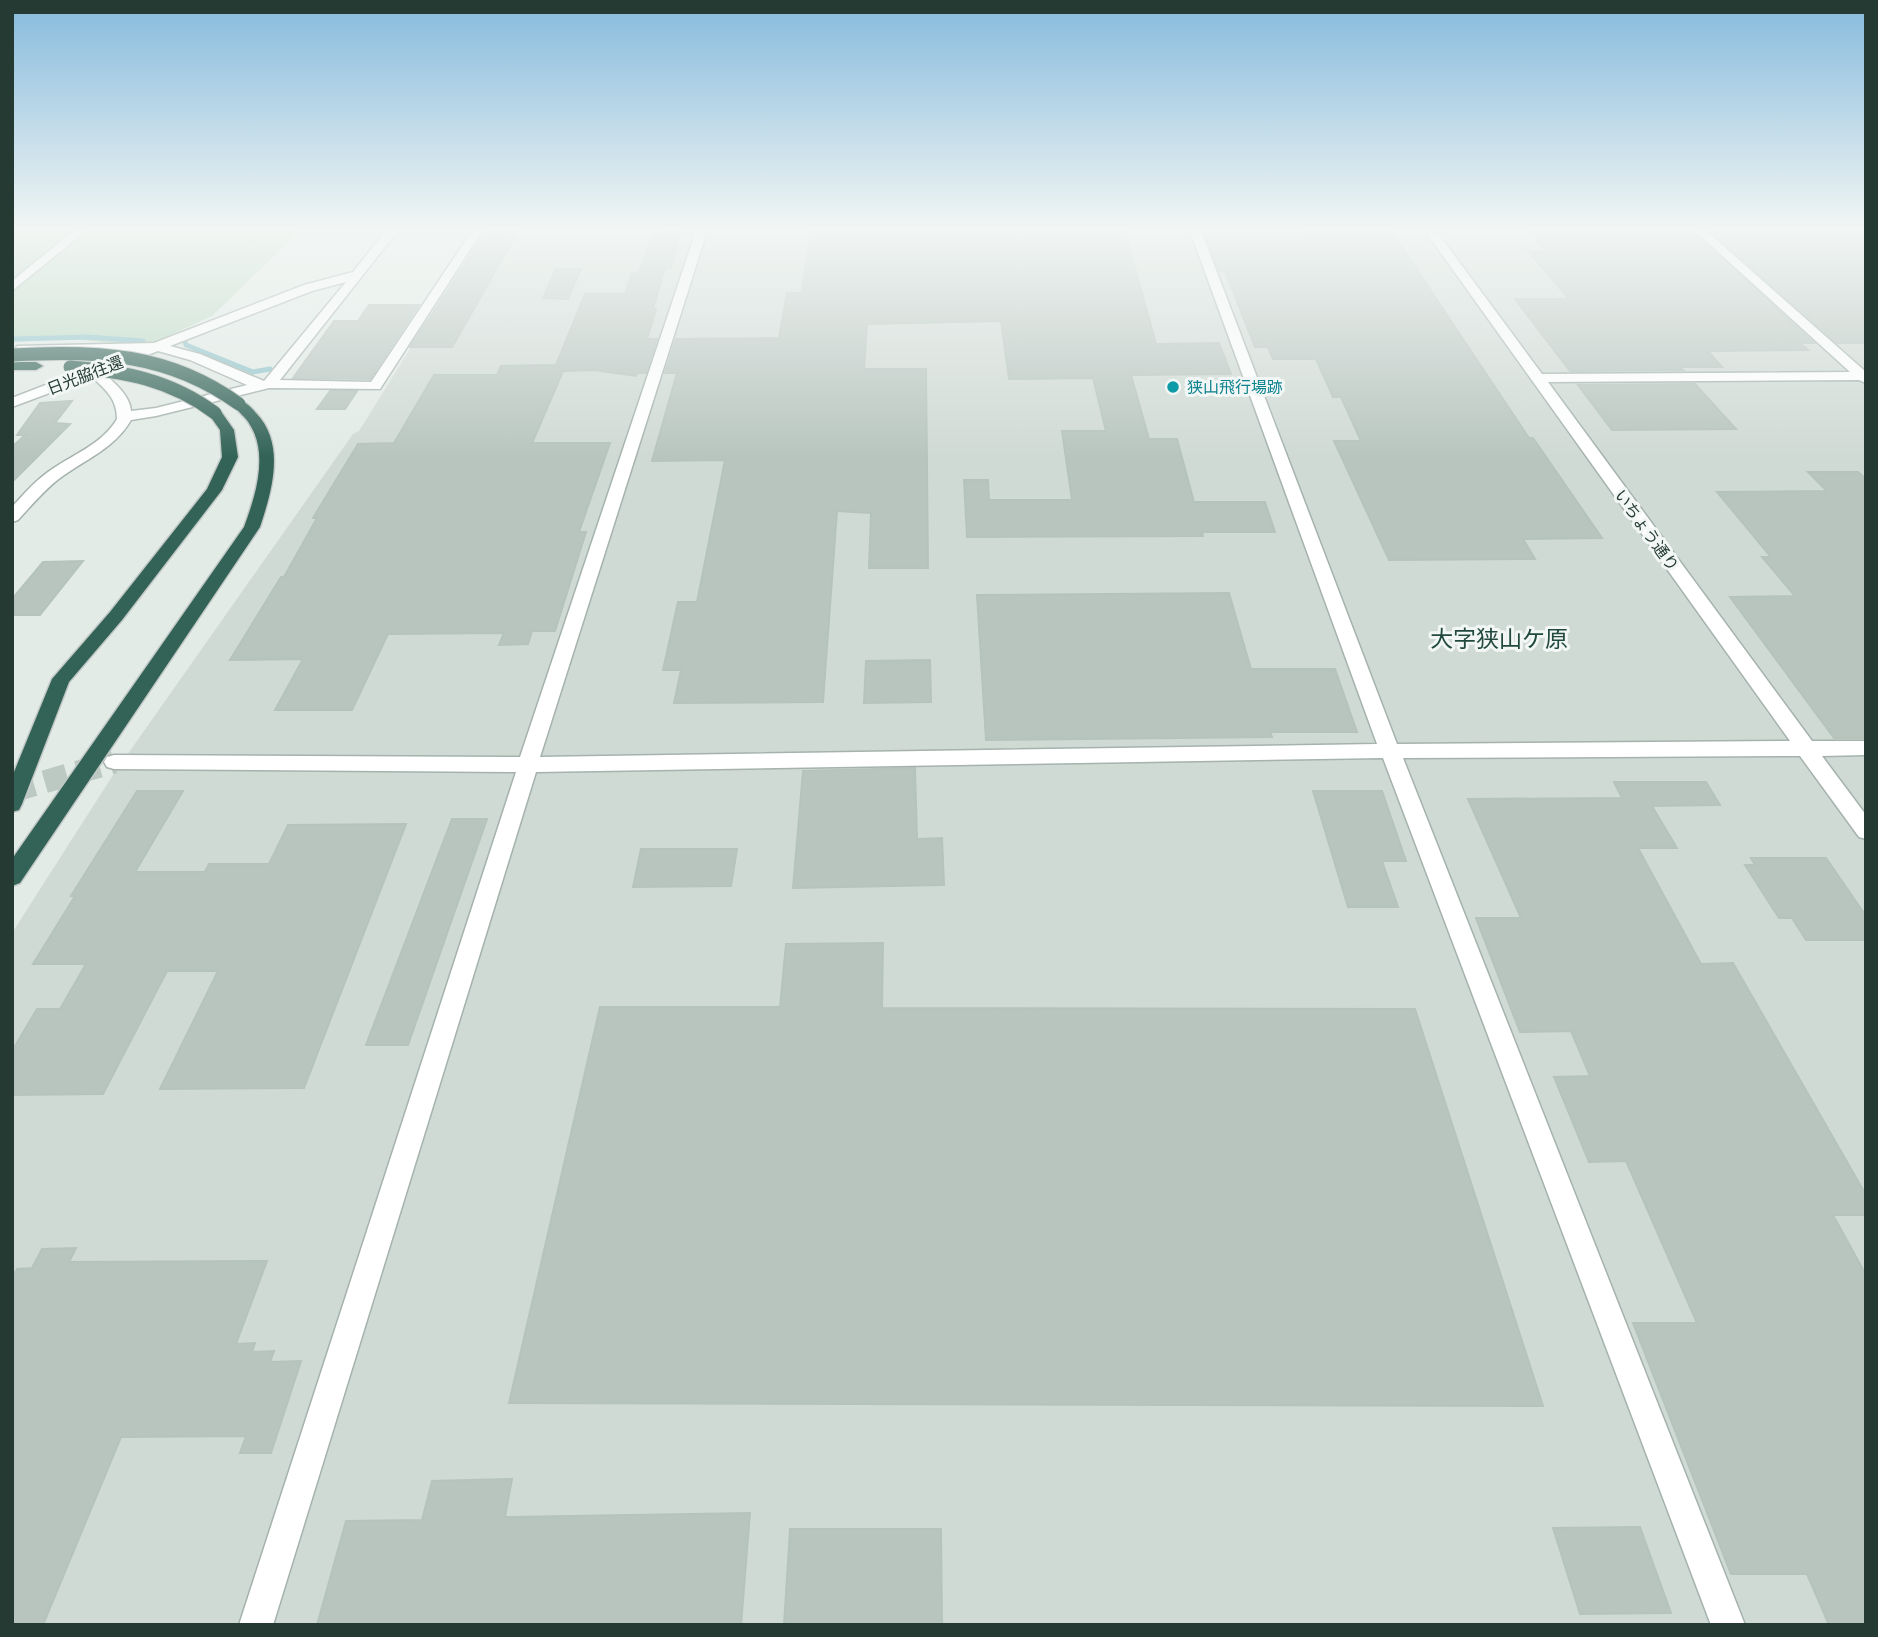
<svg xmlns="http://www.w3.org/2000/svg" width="1878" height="1637" viewBox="0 0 1878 1637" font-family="Mulish,'Noto Sans JP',sans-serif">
<rect width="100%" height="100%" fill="#e2ebe6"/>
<path fill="#d0dad5" d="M485,228H1866V1625H12V933L113,775L353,434L359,431Z"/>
<path fill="#bdd9c4" d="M12,228L300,231L212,316L146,346L70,339L12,342Z"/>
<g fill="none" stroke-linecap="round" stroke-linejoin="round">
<path stroke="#90c3ca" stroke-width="5" d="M12,339L88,337L143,341
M185,342L186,345L253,372L270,369"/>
</g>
<path fill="#b8c5bf" stroke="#b5c3bd" stroke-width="2" d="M489,228H520L452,347H410Z
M812,228H1124L1156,344L1219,343L1231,374L1131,375L1149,439H1177L1194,502H1265L1275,532H1202L1203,536L967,537L964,480H988L989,500H1072L1062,431H1106L1093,378L1009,379L1001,321L867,324L864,369H926L928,568H869L871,513L837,511L823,702L674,703L681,670H663L678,602H697L725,460L652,461L677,373H665L676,339L779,338L787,293H801L802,290Z
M1302,228H1389L1529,438H1533L1602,538L1523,539L1535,559L1389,560L1334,441H1361L1341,397H1333L1316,359H1273L1268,347H1255L1225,271H1219L1206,237L1306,236Z
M1525,228H1690L1814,343H1800L1808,350L1708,351L1722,367H1679L1683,370L1570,371L1515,299H1569L1528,251H1546Z
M1706,228L1866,229V343H1837Z
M681,232L671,268H665L653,309H656L647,339H657L646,373H637L636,376L594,370L563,371L532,443H610L579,532H586L555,631H532L528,644L499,645L504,633L388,634L352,710H275L303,659L230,660L281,577H284L317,518H313L358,444L394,443L434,375H497L501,366L556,365L585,294H625L632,273H639L653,233Z
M556,269H581L568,299L543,298Z
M369,305H419L370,379L293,378L334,321H358Z
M1695,384L1736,429L1612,430L1578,385Z
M330,391H357L345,409H317Z
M72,401L55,423L70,424L12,482V447L25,435H17L40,403Z
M1808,472H1858L1866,479V738H1834L1730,597L1795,596L1762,557H1771L1717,492L1827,491Z
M83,561L40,615H12V599L43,562Z
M1229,593L1251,669H1335L1357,732H1270L1272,737L986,740L977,595Z
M930,660L931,702L864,703L866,661Z
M915,768L917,839L942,838L944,885L793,888L803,771Z
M1614,782H1706L1720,805L1652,806L1677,848H1638L1701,964L1733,963L1866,1195V1215H1833L1866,1275V1625H1829L1807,1574H1731L1633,1323H1697L1626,1161L1589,1162L1554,1077L1590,1076L1571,1031L1520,1032L1476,918H1521L1468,799L1622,798Z
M137,791H183L135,872H205L209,864H269L288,825L406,824L304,1088L160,1089L218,971H167L103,1094L12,1095V1051L37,1009H60L86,964H33L75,896H71Z
M1313,791H1382L1406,861H1382L1398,907H1348Z
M452,819H487L408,1045H366Z
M641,849H737L731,886L633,887Z
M1751,858H1826L1866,916V940H1806L1792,918H1779L1745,865H1755Z
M883,943L882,1008L1415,1009L1543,1406L509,1403L600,1007H780L786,944Z
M76,1248L69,1262L267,1261L236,1344L255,1343L252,1352L274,1351L270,1362L301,1361L271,1453H240L246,1436L121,1437L43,1625H12V1277L17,1269L32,1268L42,1249Z
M512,1479L505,1517L750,1513L741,1625H317L346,1521L422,1520L432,1481Z
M1640,1527L1671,1613L1580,1614L1553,1528Z
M790,1529H941L942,1625H784Z"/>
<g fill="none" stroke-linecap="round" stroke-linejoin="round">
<path stroke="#bcc8c2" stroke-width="23" stroke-dasharray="23 11" stroke-linecap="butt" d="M12,791L114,762"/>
<g stroke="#a5b2ad" stroke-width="3">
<path id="minor" d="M77,228H89L12,291V281Z
M388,228H400L280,380L371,382L474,228H484L380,389L269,388L156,416L131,420C115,448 86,459 60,478C44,490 31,506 18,520L12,522V507C23,495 34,482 48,472C71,455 102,445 117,419C117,399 106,390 92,377L12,407V398L133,351L22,353L15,349L17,346L154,343L304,285L353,272ZM346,282L264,381L200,354L170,346L312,291ZM158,351L190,360L247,385L156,408L131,411C130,395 114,383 103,372Z
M697,228H708L540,757L1377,744L1189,228H1200L1397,744L1790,741L1423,228H1434L1542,374L1850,372L1692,228H1703L1866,372V383L1859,380L1548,382L1812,741H1866V755L1822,756L1866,815V839L1859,837L1800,756L1403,758L1745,1625H1711L1383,758L536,772L273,1625H239L516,772L114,769L107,767L104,762L107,757L114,755L520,757Z"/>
</g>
<g stroke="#c2c8c6" stroke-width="3">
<path id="highway" d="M12,362H36L43,366L36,370H12Z
M239,400C246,402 251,407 256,413C286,444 272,491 260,527L20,883L12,886V859L244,527C255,497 269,455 250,425C246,417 237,411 232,404Z
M215,409L220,410L234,430L238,457L222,490L122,620L69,682L22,804L19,810L12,812V777L52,679L110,612L207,489L222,457L220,430L208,413Z"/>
</g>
<use href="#minor" fill="#fff" fill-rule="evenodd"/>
<use href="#highway" fill="#336357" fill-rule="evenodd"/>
<g stroke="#c2c8c6" stroke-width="15" stroke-linecap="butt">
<path id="highway-bridge" d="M12,355C96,350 169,353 239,404
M70,367C124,371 171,380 215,413"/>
</g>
<use href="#highway-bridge" stroke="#336357" stroke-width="13"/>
</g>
<linearGradient id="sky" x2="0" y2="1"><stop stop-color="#85badc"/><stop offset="0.5" stop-color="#f2f6f4"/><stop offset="1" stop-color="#f2f6f4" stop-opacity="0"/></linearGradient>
<rect width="1878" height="457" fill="url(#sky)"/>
<circle fill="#0f9aa8" stroke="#f2f7f5" stroke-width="2.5" cx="1173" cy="387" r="7"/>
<g text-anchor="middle" stroke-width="6" stroke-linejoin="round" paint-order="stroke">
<g font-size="16" fill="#243a33" stroke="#f2f7f5">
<text transform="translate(85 375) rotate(-21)" y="6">日光脇往還</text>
<text transform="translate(1647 530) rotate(54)" y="6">いちょう通り</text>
</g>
<g font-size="16" fill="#0d838f" stroke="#f2f7f5" text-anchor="start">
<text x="1187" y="393">狭山飛行場跡</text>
</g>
<g font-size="23" fill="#22493e" stroke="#f2f7f5">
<text x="1499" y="647">大字狭山ケ原</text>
</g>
</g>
<rect width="1878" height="1637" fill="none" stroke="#243a33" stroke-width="28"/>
</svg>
